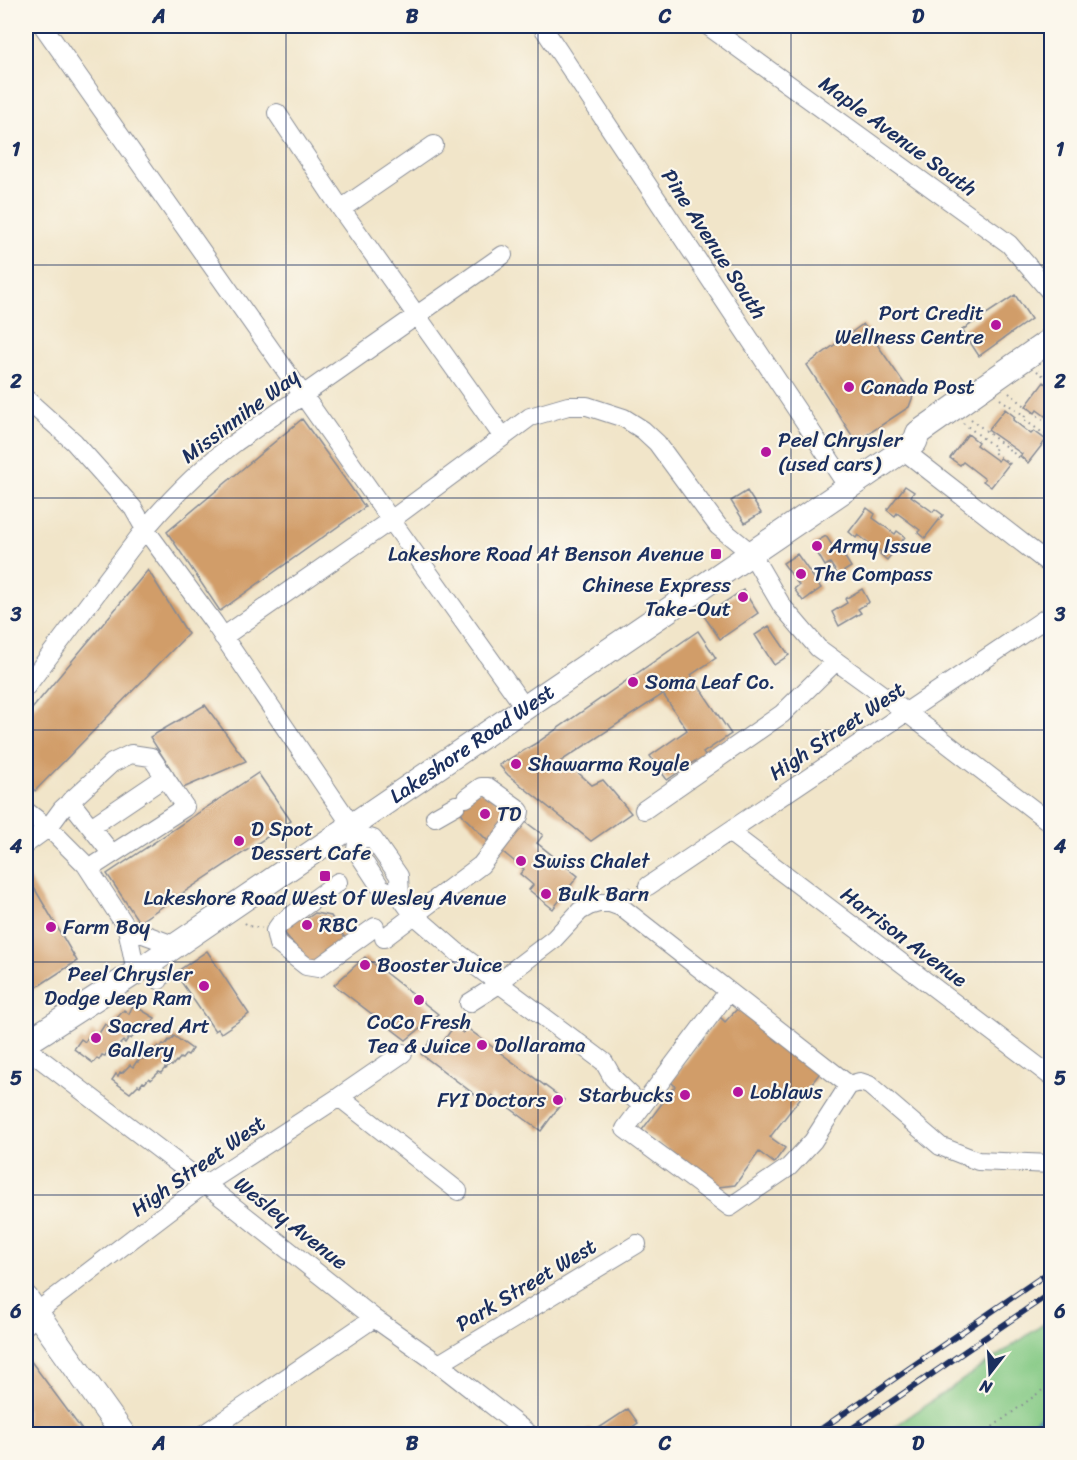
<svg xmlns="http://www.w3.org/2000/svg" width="1077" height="1460" viewBox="0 0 1077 1460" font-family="Sriracha,sans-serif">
<rect width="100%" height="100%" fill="#fbf7ec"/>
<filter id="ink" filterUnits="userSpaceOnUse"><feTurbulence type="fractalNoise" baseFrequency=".0167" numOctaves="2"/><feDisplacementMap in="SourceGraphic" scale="12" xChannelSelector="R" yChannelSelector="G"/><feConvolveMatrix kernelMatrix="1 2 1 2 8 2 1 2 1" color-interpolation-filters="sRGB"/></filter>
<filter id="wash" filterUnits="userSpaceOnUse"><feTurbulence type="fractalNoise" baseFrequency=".008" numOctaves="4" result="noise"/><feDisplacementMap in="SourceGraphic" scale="24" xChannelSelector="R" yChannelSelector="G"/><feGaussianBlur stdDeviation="1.35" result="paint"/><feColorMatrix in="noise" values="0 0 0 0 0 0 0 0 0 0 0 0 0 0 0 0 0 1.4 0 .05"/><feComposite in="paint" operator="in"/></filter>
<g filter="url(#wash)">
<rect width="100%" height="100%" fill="#f1e5c9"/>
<path fill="#84c984" stroke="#507c71" stroke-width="1.5" d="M1051,1319V1434H884Z"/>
<path fill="#4fa7cc" stroke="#356b95" stroke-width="1.5" d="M1051,1407V1434H1019L1022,1432Z"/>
<g id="blocks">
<path fill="#d19d69" d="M1015,295L1031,319L979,356L962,330Z
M863,324L913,396L909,407L856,442L807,365Z
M1044,382L1052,388V421L1037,410L1035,413L1026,406Z
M1005,409L1015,417L1013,420L1031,434L1034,431L1046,440L1028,463L1020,456L1022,454L988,430Z
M302,419L365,507L220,611L167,532Z
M968,434L978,442L976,445L998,461L1000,458L1009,464L991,487L983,481L985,479L963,462L960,465L950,458Z
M905,486L914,492L911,496L933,512L935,509L943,515L925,538L918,532L920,530L897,513L895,516L887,510Z
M747,491L761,513L745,523L731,501Z
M867,508L875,514L873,518L895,534L897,531L905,537L887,560L880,554L881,552L858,535L856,538L849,532Z
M826,536L837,553L841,551L851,567L838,575L830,563L825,566L812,544Z
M797,554L821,588L803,601L794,589L799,585L783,563Z
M148,570L188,634L35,791L26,780V716Z
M862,589L869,602L858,609L861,613L839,626L832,612L847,603L845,599Z
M743,590L758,613L720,639L704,616Z
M769,626L789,655L774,665L755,635Z
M698,631L716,658L691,675L731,734L703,753L710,762L700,769L695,761L667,780L650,756L687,730L663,694L555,765L573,768L592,785L603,780L631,813L591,841L508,775L499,765L538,742Z
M205,705L246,761L183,788L150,737Z
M258,773L291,821L139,922L107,874Z
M484,790L515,815L492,845L464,817L453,798L462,793Z
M523,820L543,835L537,843L578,876L553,909L529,890L533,885L520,874L524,869L499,849Z
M26,874L77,961L26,994Z
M315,913L331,916L345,938L311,965L282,930L302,914L306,919Z
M207,951L249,1014L221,1033L218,1029L215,1031L175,973Z
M365,957L438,1014L406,1040L334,985Z
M133,1005L155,1018L152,1023L150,1022L145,1028L144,1027L141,1031L139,1029L131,1039L129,1037L125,1043L123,1041L115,1049L113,1048L110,1053L108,1051L105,1056L102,1055L99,1060L97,1058L93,1063L74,1049L81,1039L85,1042L92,1031L98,1035L105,1024L109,1027L124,1010L129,1014Z
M739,1007L823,1069L770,1137L785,1148L774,1163L759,1152L735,1185L718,1187L642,1130L675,1086L671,1082L720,1017L725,1022Z
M454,1026L463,1033L467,1028L564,1100L541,1131L492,1095L486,1103L421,1054L431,1040L440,1046Z
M174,1036L192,1049L188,1055L186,1054L182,1059L180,1058L177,1062L176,1061L172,1066L170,1065L166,1069L165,1068L161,1073L159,1072L151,1080L149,1078L145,1083L143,1082L140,1086L138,1085L130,1093L112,1080L116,1074L118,1076L120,1072L122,1073L130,1065L133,1067L137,1061L138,1062L141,1058L143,1059L158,1046L160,1048L163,1044L165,1045L169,1040L170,1041Z
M30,1360L85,1434H26V1364Z
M628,1409L638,1423L622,1434H581L590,1428L593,1432Z"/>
</g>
</g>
<g filter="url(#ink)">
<use href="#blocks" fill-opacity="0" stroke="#868a94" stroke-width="1.5"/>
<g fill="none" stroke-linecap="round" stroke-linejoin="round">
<g stroke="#868a94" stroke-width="20">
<path id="minor" d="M43,26L391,520L530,417L568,406H587L624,418L643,430L657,443L718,526L751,553L782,606L818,648L906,712L1052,824
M542,26L848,487
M708,26L1009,244L1052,294
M277,113L341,209L503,437
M341,209L434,145
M26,399L74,442L133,508L145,529L214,623L358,835L373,839L399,876L400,896L412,913L457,952L604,1062L613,1078L642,1106
M903,450L1052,566
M223,637L391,520L525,708
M26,687L145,529C172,497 202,467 236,442L503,255
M70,801L112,854
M644,810L782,714L836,661
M26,811L53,832L86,865L127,928L136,972
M435,817L456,805
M91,827L165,777
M729,832L1052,1077
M358,835L356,850L381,888L400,896
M26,844L48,828L62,809L112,763L131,754L151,757L185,807L89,869
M338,882L280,924L275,931L278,944L306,966L318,968L375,927
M648,886L1052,614
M127,928L173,945
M384,938L481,865L519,816L520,811L516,807L488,787H481L466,798
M150,963L159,980
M469,1003L499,984L516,968L554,939L580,911L589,906L599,903H610L621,907L849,1085L813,1141L789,1167L730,1207L625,1129L728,992
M26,1048L205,1184L374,1318L439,1364L529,1434
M849,1085L860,1082L869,1085L940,1146L978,1161L1052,1164
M339,1097L458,1191
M26,1325L36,1313L52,1300L195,1191L339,1097L403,1053
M439,1364L637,1244
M204,1434L374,1318"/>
</g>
<g stroke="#868a94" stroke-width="26">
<g id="major">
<path id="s1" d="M26,1043L150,963L915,442L918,433L1052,339"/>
<path d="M26,1298L123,1434"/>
</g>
</g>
<path stroke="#868a94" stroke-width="2" stroke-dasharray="1.5 4.5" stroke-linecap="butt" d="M1037,371L1052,382
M1009,393L1052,427
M1000,399L1025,416L1023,419L1050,438
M971,419L1021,459
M963,423L996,448L993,452L1012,465
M625,893L633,884
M245,923L248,926L262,928
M983,1434L1052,1383"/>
<use href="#minor" stroke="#fff" stroke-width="18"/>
<use href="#major" stroke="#fff" stroke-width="24"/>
<g stroke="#1b2f5e" stroke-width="6">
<path id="rail" d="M814,1434L1052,1270
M844,1434L1052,1292"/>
</g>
<use href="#rail" stroke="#fbf7ec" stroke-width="4" stroke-dasharray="11" stroke-linecap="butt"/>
</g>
</g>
<path fill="none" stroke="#1b2f5e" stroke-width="1.5" stroke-opacity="0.55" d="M286,26V1434M538,26V1434M791,26V1434M26,265H1052M26,498H1052M26,730H1052M26,962H1052M26,1195H1052"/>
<g fill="#b5179e" stroke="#fbf7ec" stroke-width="2">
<circle cx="996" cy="325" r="6"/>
<circle cx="849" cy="387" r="6"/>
<circle cx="766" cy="452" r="6"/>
<circle cx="817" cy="546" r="6"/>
<rect x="710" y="548" width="12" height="12" rx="3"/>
<circle cx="801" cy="574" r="6"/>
<circle cx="743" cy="597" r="6"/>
<circle cx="633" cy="682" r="6"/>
<circle cx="516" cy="764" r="6"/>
<circle cx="485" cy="814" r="6"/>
<circle cx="239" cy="841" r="6"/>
<circle cx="521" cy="861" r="6"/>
<rect x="319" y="870" width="12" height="12" rx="3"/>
<circle cx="546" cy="894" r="6"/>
<circle cx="307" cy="925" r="6"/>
<circle cx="51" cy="927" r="6"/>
<circle cx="365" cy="965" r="6"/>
<circle cx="204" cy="986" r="6"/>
<circle cx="419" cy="1000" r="6"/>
<circle cx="96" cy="1038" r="6"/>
<circle cx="482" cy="1045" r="6"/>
<circle cx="738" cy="1092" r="6"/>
<circle cx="685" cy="1095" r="6"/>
<circle cx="558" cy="1100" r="6"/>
</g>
<g text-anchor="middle" stroke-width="4.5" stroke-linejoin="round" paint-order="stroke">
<g font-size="21" fill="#1b2f5e" stroke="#fbf7ec">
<text transform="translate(898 136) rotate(36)" y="7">Maple Avenue South</text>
<text transform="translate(714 244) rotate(57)" y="7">Pine Avenue South</text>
<text transform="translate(240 416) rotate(-37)" y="7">Missinnihe Way</text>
<text transform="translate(837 731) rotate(-34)" y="7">High Street West</text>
<text dy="7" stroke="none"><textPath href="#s1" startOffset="537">Lakeshore Road West</textPath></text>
<text transform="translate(904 937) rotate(37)" y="7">Harrison Avenue</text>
<text transform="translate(198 1166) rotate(-35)" y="7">High Street West</text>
<text transform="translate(291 1223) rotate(38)" y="7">Wesley Avenue</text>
<text transform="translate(526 1285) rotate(-31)" y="7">Park Street West</text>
</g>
<g font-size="21" fill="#1b2f5e" stroke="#fbf7ec" text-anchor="start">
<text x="984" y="320" text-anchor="end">Port Credit<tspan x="984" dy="24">Wellness Centre</tspan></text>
<text x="861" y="394">Canada Post</text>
<text x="778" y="447">Peel Chrysler<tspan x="778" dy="24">(used cars)</tspan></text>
<text x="829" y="553">Army Issue</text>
<text x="704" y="561" text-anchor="end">Lakeshore Road At Benson Avenue</text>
<text x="813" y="581">The Compass</text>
<text x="731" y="592" text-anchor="end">Chinese Express<tspan x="731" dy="24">Take-Out</tspan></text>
<text x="645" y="689">Soma Leaf Co.</text>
<text x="528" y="771">Shawarma Royale</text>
<text x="497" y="821">TD</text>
<text x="251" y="836">D Spot<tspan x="251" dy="24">Dessert Cafe</tspan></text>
<text x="533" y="868">Swiss Chalet</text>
<text x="558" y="901">Bulk Barn</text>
<text x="325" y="905" text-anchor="middle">Lakeshore Road West Of Wesley Avenue</text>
<text x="319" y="932">RBC</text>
<text x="63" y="934">Farm Boy</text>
<text x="377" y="972">Booster Juice</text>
<text x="192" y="981" text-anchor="end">Peel Chrysler<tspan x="192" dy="24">Dodge Jeep Ram</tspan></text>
<text x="419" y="1029" text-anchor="middle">CoCo Fresh<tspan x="419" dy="24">Tea &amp; Juice</tspan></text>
<text x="108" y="1033">Sacred Art<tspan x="108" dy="24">Gallery</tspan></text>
<text x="494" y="1052">Dollarama</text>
<text x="750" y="1099">Loblaws</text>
<text x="673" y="1102" text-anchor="end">Starbucks</text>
<text x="546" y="1107" text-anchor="end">FYI Doctors</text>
</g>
</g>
<rect width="1077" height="1460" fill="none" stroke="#fbf7ec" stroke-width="66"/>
<g transform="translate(990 1373) rotate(197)" stroke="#fbf7ec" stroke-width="4.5" paint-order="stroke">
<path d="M0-4.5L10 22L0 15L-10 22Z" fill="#1b2f5e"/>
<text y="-9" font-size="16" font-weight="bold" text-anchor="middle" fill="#1b2f5e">N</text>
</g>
<rect x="33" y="33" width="1011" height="1394" fill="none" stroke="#1b2f5e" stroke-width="2"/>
<g font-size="20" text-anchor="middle" font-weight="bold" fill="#1b2f5e">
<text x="159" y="23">A</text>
<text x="412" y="23">B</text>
<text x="665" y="23">C</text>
<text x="918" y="23">D</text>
<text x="16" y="156">1</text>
<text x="1060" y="156">1</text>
<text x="16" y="388">2</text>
<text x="1060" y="388">2</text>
<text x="16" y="621">3</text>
<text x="1060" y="621">3</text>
<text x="16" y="853">4</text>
<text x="1060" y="853">4</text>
<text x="16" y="1085">5</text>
<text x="1060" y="1085">5</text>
<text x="16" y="1318">6</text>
<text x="1060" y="1318">6</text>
<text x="159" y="1450">A</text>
<text x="412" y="1450">B</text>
<text x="665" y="1450">C</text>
<text x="918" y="1450">D</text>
</g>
</svg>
